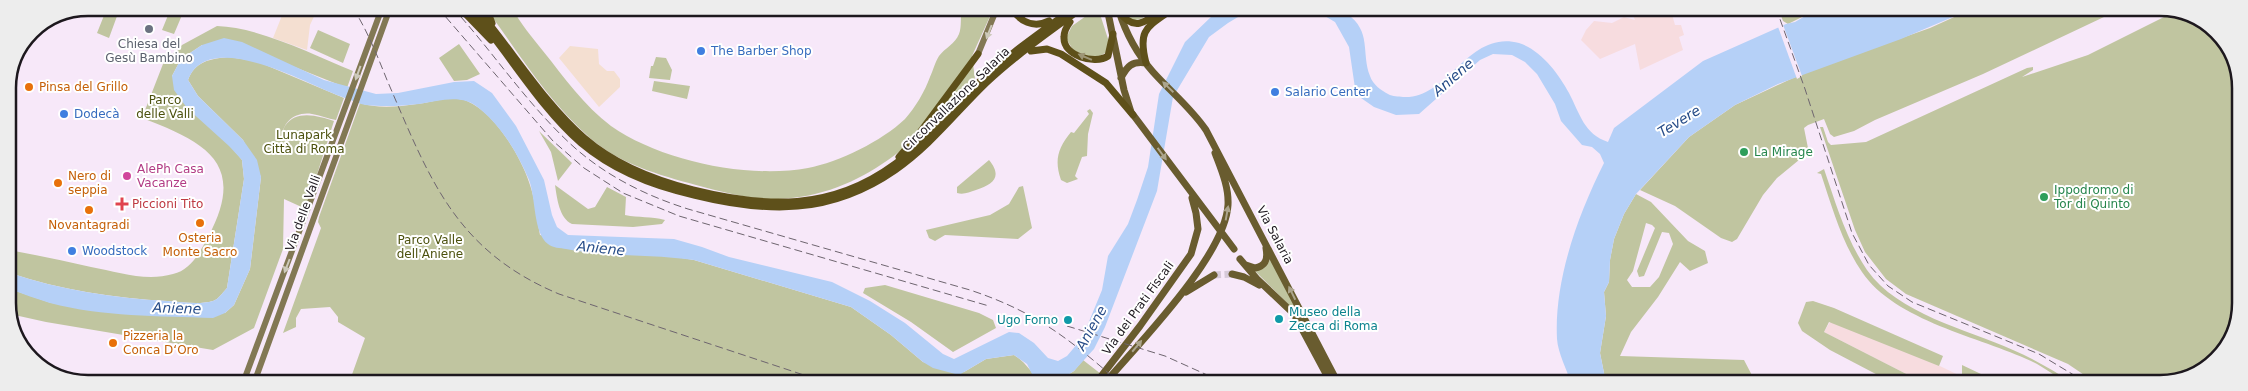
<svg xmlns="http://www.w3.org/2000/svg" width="2248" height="391" viewBox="0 0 2248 391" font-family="'DejaVu Sans',sans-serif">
<rect width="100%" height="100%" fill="#f7e8f9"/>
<path fill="#f7dcdf" d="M1637,8H1654L1660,13L1671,11L1675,25H1681L1684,35L1679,37L1683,50L1640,70L1635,44L1600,59L1581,40L1586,30L1594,21L1612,23L1624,17L1635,20L1630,9Z
M1830,322L1911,352L1975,383H1924L1824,332Z"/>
<path fill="#f4dfd1" d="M285,8H318L310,25L307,50L273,38Z
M570,46L598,49L599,64L607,71H614L620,79V87L599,107L559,58Z"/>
<path fill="#c0c5a0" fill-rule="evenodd" d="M107,8H120L109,38L97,33Z
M171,8H185L174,34L162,30Z
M488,8H512C520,23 532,37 543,51C564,77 584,106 611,126C661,161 748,179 808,168C839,162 882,141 905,119C915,108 925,91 930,77C933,71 935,62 939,56C945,48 955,44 959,34C962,27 960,16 962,8H981L991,14L972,56L975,79C920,138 864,196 778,199C750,200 723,192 696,185C659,175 620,164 590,138C551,104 523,60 493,18Z
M1123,8H1157C1145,17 1130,30 1123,8Z
M1778,8L1789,11L1797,8H1832L1819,14H1808L1788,24L1783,21Z
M1974,8H2123L1983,74L1875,120L1854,131L1834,137L1830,134L1824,119L1808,125L1804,128L1808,148L1805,155L1777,178L1763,195L1737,239L1732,242L1721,238L1675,206L1640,190L1689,137L1735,105L1808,71L1930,28Z
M1093,11L1095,14L1099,11L1109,42L1107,52L1094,59L1073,50L1066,38L1072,26Z
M2176,11L2213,28L2239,72L2240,314L2213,364L2160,383H2096L2068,364L1906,294L1886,279L1865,252L1855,230L1820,127H1823L1828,142L1831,145L1866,142L2027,68L2033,67V70L2022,77L2088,55Z
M217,26C259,27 314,55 353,71L347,88L297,68L202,45L181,59L172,76L242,160L244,179L227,288C223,292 219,299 213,301C199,305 182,302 168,301C113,298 61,290 10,273L9,250C37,255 64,261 91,267C118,272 146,282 173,274C191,270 200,252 208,237C248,163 205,142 142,118L163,64L182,45Z
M318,30L350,44L343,63L310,48Z
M459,44L480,74L467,80L454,81L439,58Z
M228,57L256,61L344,98L336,120C328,119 320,115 312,114C292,111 279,126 282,145C282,140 282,131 285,126C296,109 319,116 334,121L306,209L284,199L283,249L254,328L213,350L46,322L10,314V289L51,303L225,313L234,305L250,269L261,177L243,140L198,96L188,80C195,61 210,59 228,57Z
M656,57L666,58L672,70L670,80L649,78L651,66H653Z
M654,81L690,86L687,99L652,91Z
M444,99C451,99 460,98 467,101C494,112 520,155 529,182C535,198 537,218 540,235L694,260L851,307L891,335L923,362L964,372L986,359L1014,355C1028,364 1031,374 1042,383H349L365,338L338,322V317L330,307L301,309L296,318V327L283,333L321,228L318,222L319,217L360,103C383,111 421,104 444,99Z
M1090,109L1093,113L1088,134L1087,156L1082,157L1075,176L1078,179L1067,183L1061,180C1054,160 1058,148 1071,132L1074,133L1089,114L1087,111Z
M539,131L572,163L558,181L551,152Z
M989,160C1003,177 993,184 976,190C969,192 964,195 957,193V187Z
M1824,169C1836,204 1846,239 1867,270C1898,314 1966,329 2013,350C2034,359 2054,371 2073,383H2067C2055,376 2044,367 2031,361C1980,337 1895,321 1862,272C1842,243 1832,207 1821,174L1817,173Z
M555,185L588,209L595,207L607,187L626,197L625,215C639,218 651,216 665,220L662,224L633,227L572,224C559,218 557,198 555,185Z
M1023,186L1032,228L1018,239L945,235L935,241L929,238L926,230L990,215L1009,204L1019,187Z
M1636,194L1651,202L1688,241L1705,251L1708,263L1690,271L1680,262L1658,297L1631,332L1620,356L1744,360L1756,383H1606L1600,353L1606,316L1604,292L1609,282L1610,260L1614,239L1624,214ZM1646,223L1652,225L1655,228L1637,271L1639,277L1644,276L1662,232L1669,233L1673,244L1659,277L1650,287H1632L1627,280L1633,271Z
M1271,258L1336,383L1297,313L1254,270L1264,268Z
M885,285L979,313L993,320L996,328L953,352L911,322L863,293L865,288Z
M1813,301L1834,308L1943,356L1939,366L1829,322L1824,332L1924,383H1893L1830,350L1802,331L1798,323L1806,302Z
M1083,360L1101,374L1093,383H1055L1074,371Z
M1962,365L2000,383H1975L1962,377Z"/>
<path fill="#b5d0f7" d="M1227,8H1258L1248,11L1228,23L1209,37L1173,97L1157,191L1105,327L1094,349L1074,371L1055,383H1042L1033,376L1027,364L1014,355L986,359L959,375L933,368L923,362L891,335L851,307L694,260C651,254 608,257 566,249C561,248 552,248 548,244C533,233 536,198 529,180C518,154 502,127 480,109C462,93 440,101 419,104C402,106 383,107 366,105C359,104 351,100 345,98C309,86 209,26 188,80L198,96L243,140L257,160L261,177L250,269L234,305L225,313L213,318C159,316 103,317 50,303C37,299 23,294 10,289V273C61,290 113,298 167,301C182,302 199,305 213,301C219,299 223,292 227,288L244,179L242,160L229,146L187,108L174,90L172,76L181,59L202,45L224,38L242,42L324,80L376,94L398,93L454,82L474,81L492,93L516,126L544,180L552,215L557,227L568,235L674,239L702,247L729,257L832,282L870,301L905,323L943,354L954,359L1009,332L1019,333L1034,343L1048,358L1058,361L1067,356L1078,343L1088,324L1102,290L1108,256L1128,224L1137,200L1148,167L1159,94L1185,42L1212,16Z
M1311,8C1319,8 1330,6 1338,8C1341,9 1344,13 1347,14C1372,31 1361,53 1370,76C1373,85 1381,90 1388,94C1393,97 1398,96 1403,97C1448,100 1468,29 1519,43C1541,50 1559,74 1569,93C1580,114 1584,134 1608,142L1614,128L1703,61L1786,24L1795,22L1812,12L1819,14L1832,8H1974L1901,39L1778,84L1735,105L1689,137L1636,194L1624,214L1614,239L1610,260L1609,282L1604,292L1606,316L1600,353L1606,383H1571C1567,370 1558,353 1557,339C1554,280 1578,215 1604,163L1600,154L1592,147L1582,145L1561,121L1555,104L1537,74L1525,62L1512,55L1493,54L1480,60L1419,114L1396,115L1374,107L1361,98L1355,88L1349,47L1335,22Z"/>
<path fill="#f7e8f9" d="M1782,22L1802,76L1797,79L1777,24Z"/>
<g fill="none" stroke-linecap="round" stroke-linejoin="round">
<path stroke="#d6c9d8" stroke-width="7" stroke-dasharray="7 3.5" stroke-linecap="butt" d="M1214,275L1232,274"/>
<path stroke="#827854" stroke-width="6" d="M24,48L33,30
M978,54L997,8
M243,383L382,8
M254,383L390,8"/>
<path stroke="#695c2f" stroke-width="7" d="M1107,8L1124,90L1131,112L1234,249
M1119,11C1126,34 1137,54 1153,72C1171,92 1191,108 1206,130L1338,383
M1121,78C1127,66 1132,61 1146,63
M1240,259L1257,279L1294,314L1331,383
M1246,265L1255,268C1266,266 1268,259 1266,248
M1232,274L1244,277L1259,285
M1186,292L1214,275
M1096,383L1140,326L1191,254L1198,229L1196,213L1192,198
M1105,383C1139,343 1225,256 1228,205C1229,187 1221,169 1215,153"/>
<path stroke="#5e501a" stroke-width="7" d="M460,8L491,40
M470,8C508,51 537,104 581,143C614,171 653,186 694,195C767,213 830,215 895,170C930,146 956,112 986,83C1016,55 1049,32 1082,8
M476,8C512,50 542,101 584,138C615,165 653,180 693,190C766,208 831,211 895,164C926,142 949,112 976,85C1006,56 1040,33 1074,8
M486,8L492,23
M1011,8C1020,21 1033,29 1049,21
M1050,8L1057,10L1064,8
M1502,8L1552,13L1609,8
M1118,10C1133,32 1146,24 1160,8
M1070,22C1067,26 1064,31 1064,37C1063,56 1095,65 1108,56L1113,34
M1031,51L1047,49L1061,54L1106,83L1133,115
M1146,63C1137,28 1148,27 1174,8
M899,157L918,135L978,54"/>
<path stroke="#6e656f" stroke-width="1" stroke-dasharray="8 4" stroke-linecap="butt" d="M353,8C367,30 377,55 387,80C429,177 454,250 559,294L828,383
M438,8L553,141L584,168L623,193L679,216L989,306
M453,8C494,53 529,107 575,148C608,177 647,196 688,209L970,290C1036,312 1068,338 1120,383
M1776,8L1805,89L1852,233L1869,265L1888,286L1912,302L2039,354L2087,383
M1067,326L1165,356L1225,383"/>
</g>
<defs><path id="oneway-solid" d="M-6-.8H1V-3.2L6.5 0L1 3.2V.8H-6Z" transform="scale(1.25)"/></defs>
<g fill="#cdc9bb">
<use href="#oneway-solid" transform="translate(989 32) rotate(111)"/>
<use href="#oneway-solid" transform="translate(358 73) rotate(110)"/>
<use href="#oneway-solid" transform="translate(287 266) rotate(111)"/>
</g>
<use fill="#9e9676" href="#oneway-solid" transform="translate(1085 57) rotate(-157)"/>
<g fill="#aca58d">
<use href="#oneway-solid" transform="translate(1168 87) rotate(-136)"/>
<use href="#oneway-solid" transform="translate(1162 154) rotate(54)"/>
<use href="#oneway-solid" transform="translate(1227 213) rotate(-80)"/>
<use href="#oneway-solid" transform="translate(1292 293) rotate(-116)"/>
<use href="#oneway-solid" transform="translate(1137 346) rotate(-50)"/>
</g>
<circle fill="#6b7280" stroke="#fff" stroke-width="2" cx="149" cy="29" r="5"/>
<g fill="#3f7fe0" stroke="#fff" stroke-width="2">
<circle cx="701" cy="51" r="5"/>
<circle cx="1275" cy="92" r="5"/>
<circle cx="64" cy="114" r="5"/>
<circle cx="72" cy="251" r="5"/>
</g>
<g fill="#e8710a" stroke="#fff" stroke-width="2">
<circle cx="29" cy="87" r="5"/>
<circle cx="58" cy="183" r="5"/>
<circle cx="89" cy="210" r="5"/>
<circle cx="200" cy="223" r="5"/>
<circle cx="113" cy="343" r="5"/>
</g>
<g fill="#2e9e5b" stroke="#fff" stroke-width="2">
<circle cx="1744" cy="152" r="5"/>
<circle cx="2044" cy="197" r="5"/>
</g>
<circle fill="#d1479c" stroke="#fff" stroke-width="2" cx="127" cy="176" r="5"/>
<path fill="#e0444e" stroke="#fff" stroke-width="2" d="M119.5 196.5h5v5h5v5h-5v5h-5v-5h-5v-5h5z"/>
<g fill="#0f9aa8" stroke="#fff" stroke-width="2">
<circle cx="1279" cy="319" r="5"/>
<circle cx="1068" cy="320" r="5"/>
</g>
<g text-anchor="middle" stroke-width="4" stroke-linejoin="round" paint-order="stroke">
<g font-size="12" fill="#5b616d" stroke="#fff">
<text x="149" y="48">Chiesa del<tspan x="149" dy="14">Gesù Bambino</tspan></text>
</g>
<g font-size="12" fill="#366cbe" stroke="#fff" text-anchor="start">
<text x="711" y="55">The Barber Shop</text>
<text x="1285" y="96">Salario Center</text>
<text x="74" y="118">Dodecà</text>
<text x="82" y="255">Woodstock</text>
</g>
<g font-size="12" fill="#c56008" stroke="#fff" text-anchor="start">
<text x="39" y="91">Pinsa del Grillo</text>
<text x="68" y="180">Nero di<tspan x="68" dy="14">seppia</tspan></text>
<text x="89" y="229" text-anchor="middle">Novantagradi</text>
<text x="200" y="242" text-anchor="middle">Osteria<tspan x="200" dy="14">Monte Sacro</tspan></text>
<text x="123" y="340">Pizzeria la<tspan x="123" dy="14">Conca D‘Oro</tspan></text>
</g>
<g font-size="12" fill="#1d181e" stroke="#fff">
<text transform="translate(956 99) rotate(-44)" y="4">Circonvallazione Salaria</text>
<text transform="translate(303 213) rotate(-70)" y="4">Via delle Valli</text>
<text transform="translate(1275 235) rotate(62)" y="4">Via Salaria</text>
<text transform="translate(1138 308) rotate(-54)" y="4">Via dei Prati Fiscali</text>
</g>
<g font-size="12" fill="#4c510e" stroke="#fff">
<text x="165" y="104">Parco<tspan x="165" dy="14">delle Valli</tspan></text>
<text x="304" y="139">Lunapark<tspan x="304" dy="14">Città di Roma</tspan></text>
<text x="430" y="244">Parco Valle<tspan x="430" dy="14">dell'Aniene</tspan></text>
</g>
<g font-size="12" fill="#27864d" stroke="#fff" text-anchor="start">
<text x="1754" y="156">La Mirage</text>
<text x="2054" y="194">Ippodromo di<tspan x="2054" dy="14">Tor di Quinto</tspan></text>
</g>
<g font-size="12" fill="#b23c85" stroke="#fff" text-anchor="start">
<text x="137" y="173">AlePh Casa<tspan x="137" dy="14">Vacanze</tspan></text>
</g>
<g font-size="12" fill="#be3a42" stroke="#fff" text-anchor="start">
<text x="132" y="208">Piccioni Tito</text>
</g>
<g font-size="12" fill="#0d838f" stroke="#fff" text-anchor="start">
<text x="1289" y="316">Museo della<tspan x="1289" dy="14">Zecca di Roma</tspan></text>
<text x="1058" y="324" text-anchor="end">Ugo Forno</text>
</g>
<g font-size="14" font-style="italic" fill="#264c88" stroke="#fff">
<text transform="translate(1453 77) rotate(-41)" y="5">Aniene</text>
<text transform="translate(1679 121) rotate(-32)" y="5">Tevere</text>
<text transform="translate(601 248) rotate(6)" y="5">Aniene</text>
<text transform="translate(177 308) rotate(2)" y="5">Aniene</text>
<text transform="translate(1091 328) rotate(-61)" y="5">Aniene</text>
</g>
</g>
<path d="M0 0H2248V391H0ZM88 16H2160A72 72 0 0 1 2232 88V303A72 72 0 0 1 2160 375H88A72 72 0 0 1 16 303V88A72 72 0 0 1 88 16Z" fill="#ededed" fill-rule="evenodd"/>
<path fill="none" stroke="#1d181e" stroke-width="2.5" d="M88 16H2160A72 72 0 0 1 2232 88V303A72 72 0 0 1 2160 375H88A72 72 0 0 1 16 303V88A72 72 0 0 1 88 16Z"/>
</svg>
